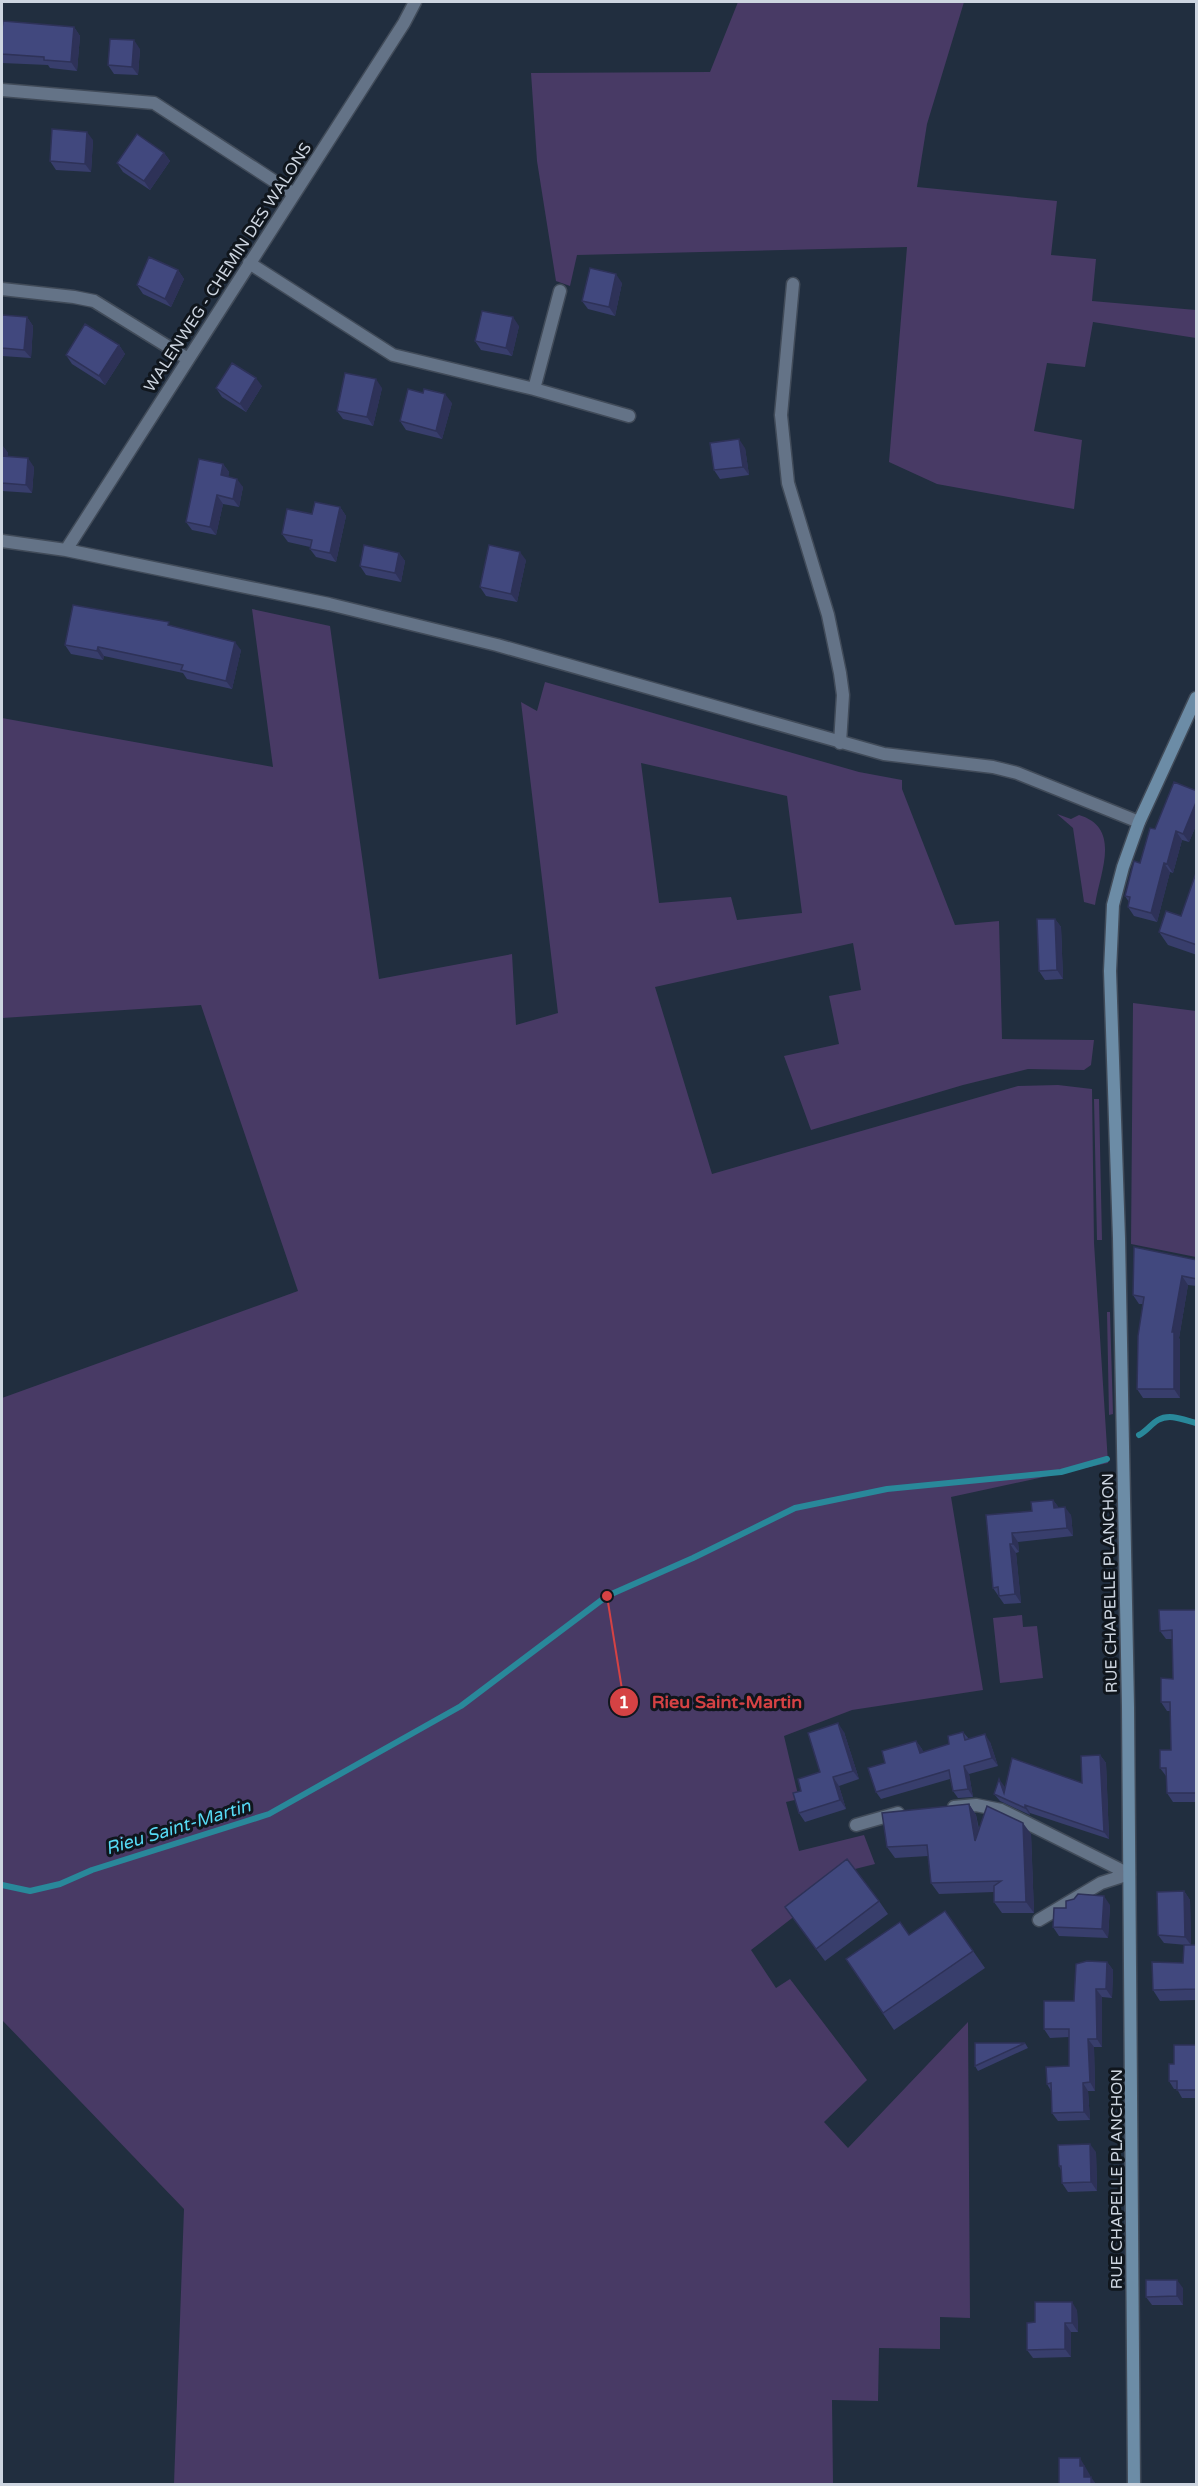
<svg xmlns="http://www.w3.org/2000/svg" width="1198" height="2486" viewBox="0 0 1198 2486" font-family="'Varela Round',sans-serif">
<rect width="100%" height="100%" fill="#212e3f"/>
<path fill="#483a65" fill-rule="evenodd" d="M738,2H964L927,124L917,187L1057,201L1051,255L1096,259L1092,301L1196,310V338L1093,322L1085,367L1047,363L1034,431L1082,440L1074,509L937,484L889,462L907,247L577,255L570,286L556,281L537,161L531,73L710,72Z
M252,609L330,626L379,979L512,954L516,1025L558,1013L521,702L537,711L545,682L859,772L902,780V789L955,925L999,921L1002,1039L1094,1040L1091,1065L1084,1070L1028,1069L963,1085L811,1130L784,1056L839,1044L829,996L861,990L853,943L655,987L712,1174L1018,1086L1058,1085L1092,1089L1094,1243L1108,1463L951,1497L983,1690L852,1710L784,1736L799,1799L786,1802L799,1851L864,1835L875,1864L855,1869L751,1950L776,1988L790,1979L867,2080L824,2122L848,2148L968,2022L970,2318L940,2317V2349L879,2348L878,2401L832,2400L833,2484H174L184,2209L2,2020V1398L298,1291L201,1005L2,1018V718L273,767ZM641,763L787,796L802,913L737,920L731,897L659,903Z
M1057,814L1071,819L1079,815C1122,828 1100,872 1095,905L1084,902L1073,828Z
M1133,1003L1196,1011V1257L1131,1244Z
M1094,1099H1099L1102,1240H1097Z
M1107,1312H1110L1113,1414L1109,1415Z
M1022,1615L1023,1627L1037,1626L1043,1678L1000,1683L993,1618Z"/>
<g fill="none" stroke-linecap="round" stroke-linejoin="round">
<path stroke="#29889a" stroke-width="6" d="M1139,1435C1147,1431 1151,1424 1158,1420C1170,1413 1184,1420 1196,1423
M2,1885L30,1891L60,1884L92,1870L269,1814L461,1706L607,1596L693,1558L795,1508L887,1489L1061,1472L1107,1459"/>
<g stroke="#414b59" stroke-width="15">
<path id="street" d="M2,90L154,103L294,194
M249,263L393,355L534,389L629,416
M793,284L781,415L788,483L828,615L840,673L843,695L840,743
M2,289L74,297L94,301L188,359
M534,389L560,291
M2,541L66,550L329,604L497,645L884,754L993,767L1017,773L1139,822
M66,550L404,23L415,2
M954,1807L976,1805L1001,1810L1129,1874
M856,1825L898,1813
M1039,1920L1101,1883L1129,1874"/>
</g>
<g stroke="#414b59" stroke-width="15">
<path id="secondary" d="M1134,2484L1128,1707L1119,1238L1110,971L1113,905L1123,867L1139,822L1196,698"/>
</g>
<use href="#street" stroke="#647387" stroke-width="12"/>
<use href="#secondary" stroke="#6c8ca6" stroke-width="12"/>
</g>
<path fill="#383e6c" d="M74,27L80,36L77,71L50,68L48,65L2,63V29Z
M140,49L138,75L114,74L108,65Z
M93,140L91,172L56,170L50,161Z
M164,153L170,161L150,190L123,172L117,163Z
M178,270L184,279L171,307L143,294L137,285Z
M622,283L615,316L588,309L582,301Z
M2,315L27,317L33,326L31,358L2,356Z
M519,326L512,356L481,350L475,341Z
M119,345L125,354L105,385L72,364L66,355Z
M262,386L246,412L222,397L216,388Z
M382,388L373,426L343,419L337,411Z
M452,403L442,439L406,430L400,421Z
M2,445L8,453V457L34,467L32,493L2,491Z
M745,448L749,475L720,479L714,470Z
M223,464L229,472L228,477L243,487L239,507L223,504L216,535L192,530L186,522Z
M340,507L346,516L336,562L316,557L310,549V547L288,542L282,534L312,514Z
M399,553L405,561L401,582L366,575L360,566Z
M526,560L517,602L486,596L480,587Z
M171,626L241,650L232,689L187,679L183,673L104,656L103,660L71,654L65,645Z
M1197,791V823L1189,842L1182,840L1173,873L1170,872L1157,922L1134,916L1128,907L1129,902L1125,896L1155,829Z
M1197,873V955L1168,945L1159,932L1181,916Z
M1055,919L1061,927L1063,979L1045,980L1039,971Z
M1197,1260V1286L1188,1285L1179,1338L1180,1340V1398H1143L1137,1389L1143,1304H1139L1133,1295Z
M1053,1500L1059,1508L1071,1515L1073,1536L1018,1542L1019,1552L1016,1553L1021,1603L1004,1604L993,1588L986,1515L1032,1511Z
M1197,1610V1802H1173L1167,1793L1166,1776L1160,1768L1171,1750V1711H1167L1161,1702L1173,1679L1172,1639H1166L1160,1631Z
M844,1732L859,1779L839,1786L846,1809L805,1822L799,1813L820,1772Z
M963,1732L969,1739L990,1742L998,1766L969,1774L973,1797L958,1798L953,1791L950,1779L881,1799L876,1792L885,1763L916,1741L922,1749L923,1752L949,1744Z
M1100,1755L1106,1763L1109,1839L1030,1813V1815L1000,1801L994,1794L1005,1788L1082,1783Z
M969,1804L976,1815L979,1829L1031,1834L1034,1913H1002L994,1902V1892L939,1894L931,1883L928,1856L895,1858L887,1847Z
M1184,1891L1190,1900L1191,1945H1197V2000L1160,2001L1153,1990L1183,1963L1187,1945L1164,1943L1158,1935Z
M879,1901L888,1914L825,1961L785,1907Z
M1110,1905L1108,1938L1059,1936L1053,1927L1066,1908Z
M945,1911L985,1968L894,2030L846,1959L909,1935Z
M1107,1962L1113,1970L1112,1998L1102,1997V2047H1094L1095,2091H1088L1090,2120L1058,2121L1052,2113L1051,2091L1047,2084L1069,2066V2037L1050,2038L1044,2029L1074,2001Z
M1025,2043L1028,2048L978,2071L975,2066Z
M1197,2045V2105L1196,2098H1182L1177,2089H1174L1169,2081L1174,2064Z
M1096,2152L1097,2191L1068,2192L1062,2183L1061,2170L1059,2166Z
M1183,2288V2305H1152L1146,2297Z
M1077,2310L1078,2332H1071V2357L1033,2358L1027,2350L1035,2322Z"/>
<path fill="#2e3258" d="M74,27L80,36L77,71L71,62Z
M134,40L140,49L138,75L132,67Z
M87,132L93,140L91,172L85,164Z
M164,153L170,161L150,190L144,181Z
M178,270L184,279L171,307L165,299Z
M616,274L622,283L615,316L609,307Z
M27,317L33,326L31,358L24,350Z
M513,317L519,326L512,356L506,348Z
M119,345L125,354L105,385L99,376Z
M256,378L262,386L246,412L240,404Z
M376,379L382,388L373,426L367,417Z
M445,394L452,403L442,439L436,431Z
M739,439L745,448L749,475L743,467Z
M2,445L8,453V465L2,456Z
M28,458L34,467L32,493L26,485Z
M223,464L229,472L227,484L221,475Z
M237,479L243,487L239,507L233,499Z
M217,495L223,504L216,535L210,527Z
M340,507L346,516L336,562L330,553Z
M520,552L526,560L517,602L511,594Z
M399,553L405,561L401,582L395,573Z
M235,642L241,650L232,689L226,681Z
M98,647L104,656L103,660L97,651Z
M1197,800V823L1189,842L1183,834Z
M1176,831L1182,840L1173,873L1167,864Z
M1164,863L1170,872L1157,922L1151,913Z
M1055,919L1061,927L1063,979L1057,970Z
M1182,1276L1188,1285L1179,1338L1180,1340V1398L1174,1389L1172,1332Z
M1053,1500L1059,1508H1054Z
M1065,1507L1071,1515L1073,1536L1067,1528Z
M1012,1533L1018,1542L1019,1552L1013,1544Z
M1010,1544L1016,1553L1021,1603L1015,1594Z
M838,1723L844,1732L859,1779L853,1771Z
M985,1734L990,1742L998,1766L992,1758Z
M916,1741L922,1749L925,1761L920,1753Z
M1100,1755L1106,1763L1109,1839L1104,1832Z
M964,1766L969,1774L973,1797L968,1789Z
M833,1777L839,1786L846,1809L840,1800Z
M999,1779L1005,1787L1009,1801L1004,1793Z
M969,1804L976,1815L982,1852L975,1841Z
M1025,1805L1030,1813V1815L1025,1808Z
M1023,1823L1031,1834L1034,1913L1026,1902Z
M1184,1891L1190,1900L1191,1945L1185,1937Z
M1104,1896L1110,1905L1108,1938L1102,1929Z
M1107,1962L1113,1970L1112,1998L1106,1989Z
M1096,1989L1102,1997V2047L1097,2039Z
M1088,2039L1094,2047L1095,2091L1090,2082Z
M1083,2083L1088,2091L1090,2120L1084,2112Z
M1090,2144L1096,2152L1097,2191L1091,2182Z
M1177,2280L1183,2288V2305L1177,2296Z
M1072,2302L1077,2310L1078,2332L1072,2323Z
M1065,2323L1071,2332V2357L1065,2349Z
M1080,2458L1090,2475V2484L1084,2477L1080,2466Z
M1091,2477L1096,2484H1091Z"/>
<path fill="#41487e" stroke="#2e3258" stroke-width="1.5" d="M3,21L74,27L71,62L44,60V57L2,54V29Z
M110,39L134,40L132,67L108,65Z
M52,129L87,132L85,164L50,161Z
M137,134L164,153L144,181L117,163Z
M149,257L178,270L165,299L137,285Z
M590,268L616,274L609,307L582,301Z
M482,311L513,317L506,348L475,341Z
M2,315L27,317L24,350L2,348Z
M85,324L119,345L99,376L66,355Z
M232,363L256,378L240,404L216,388Z
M345,373L376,379L367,417L337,411Z
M408,389L423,393L424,389L445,394L436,431L400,421Z
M739,439L743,467L714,470L710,443Z
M2,445V456L28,458L26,485L2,483Z
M199,459L223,464L221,475L237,479L233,499L217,495L210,527L186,522Z
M315,502L340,507L330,553L310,549L312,540L282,534L287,509L312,514Z
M364,545L399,553L395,573L360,566Z
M489,545L520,552L511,594L480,587Z
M73,605L169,622L168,625L235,642L226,681L181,670L183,665L98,647L97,651L65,645Z
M1174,782L1197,791V800L1183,834L1176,831L1167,864L1164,863L1151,913L1128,907L1130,897L1125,896L1134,861L1140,863L1150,828L1155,829Z
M1196,873H1197V945L1159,932L1166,911L1181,916Z
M1037,919H1055L1057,970L1039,971Z
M1134,1247L1197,1260V1279L1182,1276L1172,1332H1174V1389H1137L1138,1336L1144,1297L1133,1295Z
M1053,1500L1054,1508L1065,1507L1067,1528L1012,1533L1013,1544H1010L1015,1594L999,1596L998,1587L993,1588L986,1515L1032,1511L1031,1502Z
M1159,1610H1197V1772H1196V1793H1167L1166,1768H1160V1750H1171L1170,1702H1161V1678L1173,1679L1172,1630L1160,1631Z
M838,1723L853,1771L833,1777L840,1800L799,1813L793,1793L801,1791L798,1779L820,1772L808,1733Z
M963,1732L965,1740L985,1734L992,1758L964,1766L968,1789L953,1791L949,1770L876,1792L868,1768L885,1763L882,1751L916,1741L920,1753L949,1744L948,1736Z
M1100,1755L1104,1832L1025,1805V1808L994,1794L999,1779L1004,1793L1012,1758L1082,1783L1081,1756Z
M969,1804L975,1841L987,1806L1023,1823L1026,1902H994V1886L1001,1881L931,1883L927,1845L887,1847L882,1813Z
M847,1859L879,1901L816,1949L785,1907Z
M1184,1891L1185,1937L1158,1935L1157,1892Z
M1078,1894L1104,1896L1102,1929L1053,1927L1054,1908H1066V1901L1074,1899Z
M945,1911L973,1951L883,2013L846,1959L900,1922L909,1935Z
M1184,1945H1197V1989L1153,1990L1152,1962L1183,1963Z
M1087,1961L1107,1962L1106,1989H1096L1097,2039H1088L1090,2082L1083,2083L1084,2112L1052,2113L1051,2083L1047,2084L1046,2067L1069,2066V2029H1044V2001H1074L1076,1964Z
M975,2043H1025L975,2066Z
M1174,2045H1197V2090H1177V2081H1169V2064H1174Z
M1090,2144L1091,2182L1062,2183L1061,2166H1059L1058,2145Z
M1146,2280H1177V2296L1146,2297Z
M1035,2302H1072V2323H1065V2349L1027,2350V2323L1035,2322Z
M1059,2458H1080V2466H1084V2477H1091V2484H1059Z"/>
<g text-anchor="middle" stroke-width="6" stroke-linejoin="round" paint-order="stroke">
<g font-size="16" fill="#cdd5e0" stroke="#10161d">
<text transform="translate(227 267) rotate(-57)" y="6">WALENWEG - CHEMIN DES WALONS</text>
<text transform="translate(1109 1583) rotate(-91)" y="6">RUE CHAPELLE PLANCHON</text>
<text transform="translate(1116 2179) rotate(-90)" y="6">RUE CHAPELLE PLANCHON</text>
</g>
<g font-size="18" font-style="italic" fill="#56daf4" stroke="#10161d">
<text transform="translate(178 1827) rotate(-17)" y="6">Rieu Saint-Martin</text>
</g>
</g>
<path fill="none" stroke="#d54244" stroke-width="2" d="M607 1596L624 1702"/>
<g fill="#d54244" stroke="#10161d" stroke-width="2">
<circle cx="607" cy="1596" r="6"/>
<circle cx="624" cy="1702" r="15"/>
</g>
<g font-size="18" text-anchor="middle" font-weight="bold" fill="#fff">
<text x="624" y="1708">1</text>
</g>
<g font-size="18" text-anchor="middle" font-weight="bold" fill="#d54244" stroke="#10161d" stroke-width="6" stroke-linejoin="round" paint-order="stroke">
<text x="727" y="1708">Rieu Saint-Martin</text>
</g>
<rect width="1198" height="2486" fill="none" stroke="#cdd5e0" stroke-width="6"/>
</svg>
